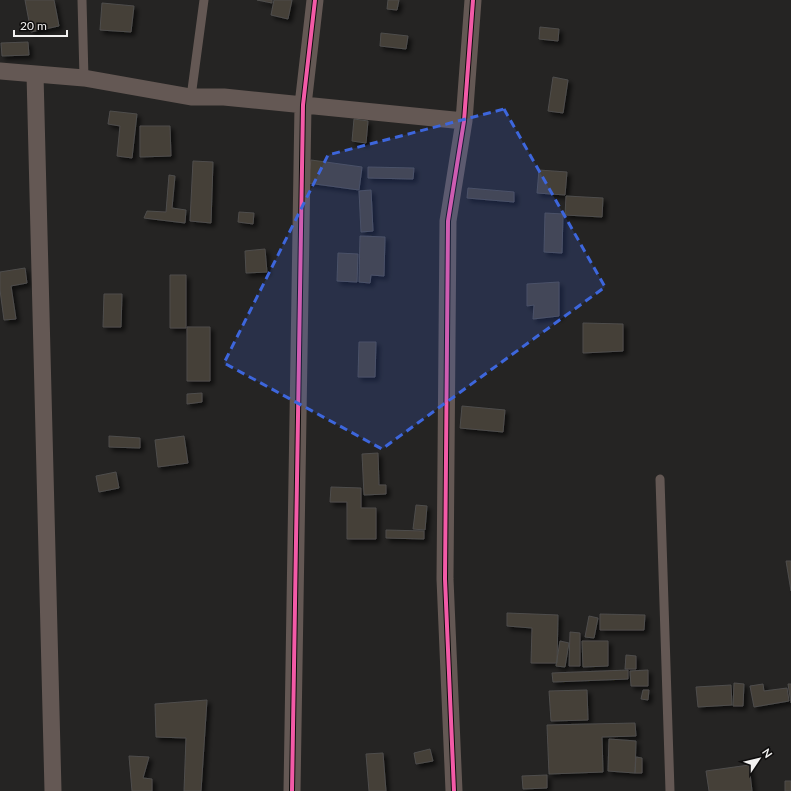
<svg xmlns="http://www.w3.org/2000/svg" width="791" height="791" viewBox="0 0 791 791" font-family="Lato,sans-serif">
<defs>
<filter id="shadow"><feDropShadow dx="3.5" dy="3.5" stdDeviation="2" flood-color="#0009"/></filter>
</defs>
<rect width="100%" height="100%" fill="#252423"/>
<path fill="#453f37" stroke="#4e4d4c" filter="url(#shadow)" d="M25,0H54L59,26L31,32Z
M257,0H272V3Z
M274,0H292L288,19L271,15Z
M388,0H399L397,10L387,9Z
M102,3L134,6L131,32L100,30Z
M540,27L559,29L558,41L539,39Z
M381,33L408,36L406,49L380,46Z
M28,42L29,55L2,56L1,43Z
M553,77L568,80L563,113L548,111Z
M110,111L137,114L132,158L117,156L120,126L108,124Z
M354,119L368,121L366,143L352,141Z
M140,126H170L171,156L140,157Z
M311,160L362,167L359,190L308,183Z
M193,161L213,162L211,223L190,221Z
M368,167L414,168L413,179L368,178Z
M539,170L567,172L565,195L537,193Z
M169,175L175,176L172,208L186,210L185,223L144,218L147,211L166,212Z
M468,188L514,192V202L467,198Z
M371,190L373,231L361,232L359,191Z
M566,196L603,198L602,217L565,215Z
M239,212L254,213L253,224L238,222Z
M545,213L563,214L562,253L544,252Z
M360,236L385,237L384,276L371,275L370,283L359,282Z
M265,249L267,272L246,273L245,251Z
M338,253L358,254L357,282L337,281Z
M25,268L27,283L11,286L16,319L4,320L0,290V272Z
M170,275H186V328H170Z
M559,282V316L533,319L534,305L527,306V284Z
M104,294H122L121,327H103Z
M583,323L623,324V351L583,353Z
M187,327H210V381H187Z
M359,342H376L375,377H358Z
M202,393V402L187,404V394Z
M462,406L505,410L503,432L460,428Z
M109,436L140,438V448L109,447Z
M184,436L188,463L158,467L155,440Z
M378,453L379,485H386V494L364,495L362,454Z
M116,472L119,488L99,492L96,476Z
M331,487L361,488V508H376V539H347V502H330Z
M416,505L427,506L425,530L413,529Z
M386,530L424,531V539L386,538Z
M786,561H791V591Z
M507,613L558,615L557,663H531L532,628L507,626Z
M600,614L645,615L644,630H600Z
M589,616L598,618L594,638L585,637Z
M570,632L580,633V666H569Z
M560,641L569,643L565,667L556,666Z
M582,641H608V666L583,667Z
M626,655L636,656V669H625Z
M628,670V679L553,682L552,673Z
M648,670V686H631L630,671Z
M734,683L744,684L743,706H733Z
M763,684L764,691L787,688L789,701L754,707L750,686Z
M788,684H791V703Z
M731,685L732,705L698,707L696,687Z
M587,690L588,720L551,721L549,691Z
M643,690H649L648,700L641,699Z
M207,700L201,791H184L186,738L156,737L155,704Z
M635,723L636,736L602,737L603,772L549,774L547,725Z
M609,739L636,741L635,773L608,771Z
M430,749L433,761L416,764L414,753Z
M383,753L386,791H369L366,754Z
M129,756L149,757L143,778L152,779V791H132Z
M636,757L642,758V773H635Z
M749,765L752,791H709L706,771Z
M547,775V788L523,789L522,776Z
M785,781H791V791H785Z"/>
<g fill="none" stroke-linecap="round" stroke-linejoin="round">
<path stroke="#645854" stroke-width="9" d="M82,0L84,78
M191,97L204,0
M660,479L670,791"/>
<path stroke="#645854" stroke-width="17" d="M0,71L84,78L191,97H224L464,121
M35,74L53,791
M292,791L303,105L315,0
M454,791L445,579L448,221L464,121L473,0"/>
<g stroke="#0e0d0d" stroke-width="6">
<path id="cycleway" d="M292,791L303,105L315,0
M454,791L445,579L448,221L464,121L473,0"/>
</g>
<use href="#cycleway" stroke="#f35aa7" stroke-width="4"/>
</g>
<path fill="#3d66dc" fill-opacity="0.2" stroke="#3d66dc" stroke-width="3" stroke-dasharray="8 5" stroke-linejoin="round" d="M504,109L605,287L382,449L224,363L328,155Z"/>
<g transform="translate(759 759) rotate(55)" stroke="#0e0d0d" stroke-width="3" paint-order="stroke">
<path d="M0-3L7 15L0 10L-7 15Z" fill="#f2f1f0"/>
<text y="-6" font-size="11" font-weight="bold" text-anchor="middle" fill="#f2f1f0">N</text>
</g>
<path d="M14 30v6h53v-6" fill="none" stroke="#f2f1f0" stroke-width="2"/>
<text x="20" y="30" font-size="12" fill="#f2f1f0" stroke="#0e0d0d" stroke-width="3" paint-order="stroke">20 m</text>
</svg>
